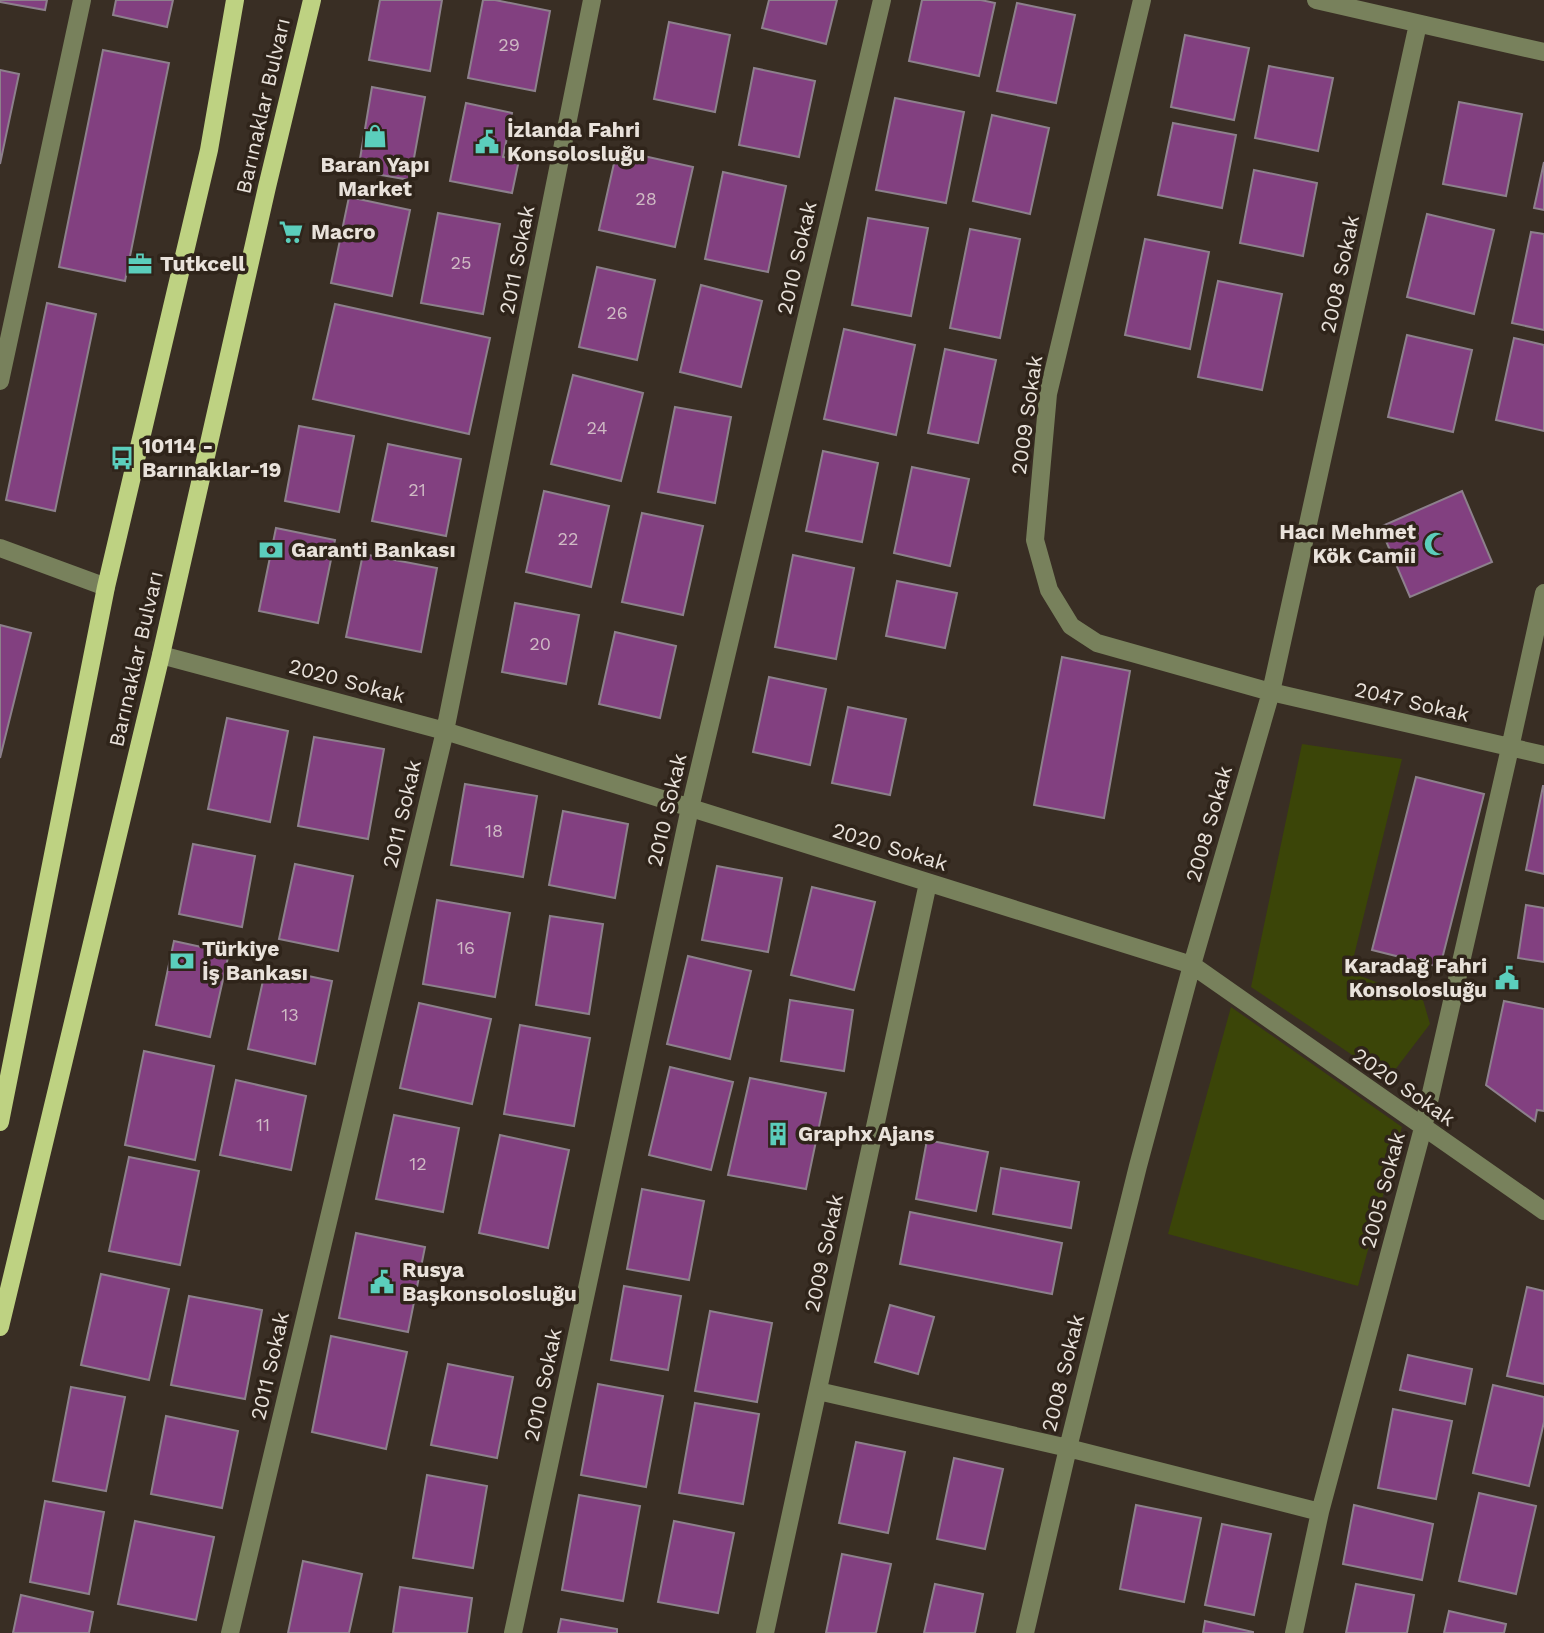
<svg xmlns="http://www.w3.org/2000/svg" width="1544" height="1633" viewBox="0 0 1544 1633" font-family="'Work Sans',sans-serif">
<rect width="100%" height="100%" fill="#392e24"/>
<path fill="#3b4508" d="M1302,744L1402,759L1350,972L1423,1000L1430,1024L1388,1079L1251,987Z
M1231,1007L1402,1127L1358,1286L1168,1234Z"/>
<path fill="#824080" stroke="#8d808c" stroke-width="2" d="M0,0H47L45,10L0,2Z
M116,0H173L167,27L113,15Z
M380,0H442L430,71L369,60Z
M483,0H495L550,11L535,91L468,78Z
M769,0H837L826,44L762,28Z
M922,0H981L995,3L979,76L909,61Z
M1017,3L1075,15L1056,103L997,91Z
M669,22L730,35L715,112L654,99Z
M1185,35L1249,48L1234,120L1171,107Z
M103,50L169,63L125,281L59,267Z
M1269,66L1333,78L1318,151L1255,138Z
M754,68L815,81L799,157L739,145Z
M0,70L19,74L0,164Z
M372,87L425,97L410,180L358,171Z
M895,98L964,112L946,203L876,190Z
M1459,102L1522,114L1506,196L1443,184Z
M466,103L512,113L503,157L519,160L512,193L450,181Z
M992,115L1049,128L1030,214L973,201Z
M1173,123L1236,135L1222,208L1158,195Z
M617,150L693,167L675,247L599,230Z
M1544,162V210L1534,208Z
M1254,170L1317,183L1303,256L1240,243Z
M723,172L786,186L768,272L705,259Z
M349,197L410,210L392,296L331,283Z
M438,213L500,224L483,314L421,303Z
M1427,214L1494,230L1474,314L1407,297Z
M868,218L928,228L911,316L852,305Z
M970,229L1020,239L1000,338L950,328Z
M1531,232L1544,234V330L1512,323Z
M1145,239L1209,252L1190,349L1125,335Z
M597,267L655,280L637,360L579,347Z
M1218,281L1282,294L1262,390L1198,377Z
M701,285L762,301L741,387L680,372Z
M47,303L96,314L55,511L6,500Z
M335,304L490,338L469,434L313,399Z
M844,329L915,345L896,435L824,419Z
M1407,335L1472,350L1453,432L1388,417Z
M1514,338L1544,345V431L1496,420Z
M945,349L996,360L978,443L928,433Z
M573,375L643,393L621,481L551,464Z
M675,407L731,417L715,503L658,492Z
M299,426L354,436L339,512L285,501Z
M388,444L461,459L446,536L372,521Z
M823,451L878,463L862,542L806,531Z
M912,467L969,479L950,566L894,553Z
M544,491L609,506L591,587L526,572Z
M1462,491L1492,562L1410,597L1380,527Z
M642,513L703,526L683,615L622,602Z
M276,528L335,540L318,623L259,611Z
M363,554L437,568L421,652L346,637Z
M793,555L854,568L836,659L775,647Z
M897,581L957,593L945,648L886,636Z
M515,603L579,615L566,684L502,672Z
M0,625L31,633L0,758Z
M615,632L676,646L660,718L599,704Z
M1062,657L1130,671L1104,818L1034,805Z
M769,677L826,689L810,765L753,752Z
M848,707L906,719L890,795L832,783Z
M227,718L288,731L270,822L208,809Z
M314,737L384,749L368,839L298,826Z
M1416,777L1484,794L1440,967L1372,950Z
M465,784L537,796L523,877L451,865Z
M1543,786H1544V874L1526,870Z
M563,811L628,824L615,898L549,885Z
M193,844L255,856L242,927L179,914Z
M295,864L353,876L338,951L279,939Z
M717,866L782,878L768,952L702,940Z
M812,887L875,902L854,990L791,975Z
M437,900L510,913L495,997L423,984Z
M1526,905L1544,908V962L1518,958Z
M550,916L603,924L589,1014L536,1005Z
M174,941L229,953L210,1037L156,1025Z
M688,956L751,971L730,1059L667,1044Z
M266,967L332,981L315,1064L248,1049Z
M790,1000L853,1010L844,1071L781,1061Z
M1504,1001L1544,1009V1111L1537,1110L1535,1121L1486,1085Z
M419,1003L491,1019L472,1104L400,1088Z
M520,1025L590,1038L574,1126L504,1114Z
M144,1051L214,1066L195,1160L125,1145Z
M670,1067L733,1082L711,1170L649,1155Z
M750,1078L826,1093L806,1189L728,1175Z
M236,1080L306,1096L291,1170L220,1155Z
M394,1115L459,1128L443,1212L376,1199Z
M500,1135L569,1150L548,1248L479,1233Z
M927,1140L988,1152L976,1211L916,1199Z
M129,1157L199,1171L180,1265L109,1251Z
M1001,1168L1079,1182L1071,1228L993,1214Z
M642,1189L704,1201L689,1280L627,1269Z
M910,1212L1062,1243L1052,1294L900,1264Z
M356,1233L425,1247L408,1332L339,1318Z
M101,1274L169,1289L149,1380L81,1365Z
M624,1286L681,1296L668,1370L611,1360Z
M1527,1287L1544,1291V1384L1507,1376Z
M189,1296L262,1310L245,1399L171,1385Z
M890,1305L934,1317L918,1374L875,1362Z
M710,1311L772,1323L757,1402L695,1391Z
M331,1336L407,1352L386,1449L312,1432Z
M1408,1355L1472,1369L1465,1404L1400,1390Z
M448,1364L513,1377L497,1458L431,1445Z
M598,1384L663,1396L646,1487L581,1475Z
M1493,1385L1544,1397V1422L1529,1486L1473,1473Z
M71,1387L125,1397L106,1491L53,1481Z
M695,1403L759,1414L743,1504L679,1493Z
M1393,1409L1452,1421L1436,1499L1378,1488Z
M166,1416L238,1431L222,1508L151,1494Z
M856,1442L905,1452L888,1533L839,1523Z
M954,1458L1003,1469L985,1549L937,1539Z
M427,1475L487,1486L473,1568L413,1558Z
M1479,1493L1536,1506L1516,1594L1459,1581Z
M579,1495L640,1506L623,1601L562,1590Z
M45,1501L104,1512L89,1594L30,1582Z
M1136,1505L1201,1518L1184,1602L1120,1589Z
M1354,1505L1433,1524L1422,1580L1343,1564Z
M135,1521L214,1537L196,1620L118,1604Z
M674,1521L734,1533L718,1613L658,1602Z
M1222,1524L1271,1534L1254,1615L1205,1605Z
M842,1554L891,1564L876,1633H826Z
M303,1561L362,1574L349,1633H288Z
M935,1584L983,1594L975,1633H924Z
M1356,1584L1414,1595L1407,1633H1346Z
M400,1587L472,1598L467,1633H393Z
M21,1595L93,1612L89,1633H13Z
M1449,1611L1506,1624L1504,1633H1444Z
M561,1619L617,1629V1633H558Z
M1205,1621L1253,1632V1633H1203Z"/>
<g fill="none" stroke-linecap="round" stroke-linejoin="round">
<path stroke="#78815c" stroke-width="18" d="M1142,0L1048,394L1035,540L1049,590L1071,626L1097,643L1271,692L1544,755
M1316,0L1544,52
M0,381L82,0
M0,548L106,587
M161,655L445,731L1192,965L1544,1211
M818,1391L1068,1448L1320,1512
M230,1633L445,731L592,0
M513,1633L690,808L882,0
M765,1633L928,883
M1025,1633L1068,1448L1138,1166L1192,965L1271,692L1418,24
M1294,1633L1320,1512L1423,1128L1510,748L1544,593"/>
<path stroke="#bed282" stroke-width="18" d="M0,1122L106,587L209,150L235,0
M0,1327L161,655L267,187L312,0"/>
</g>
<defs>
<g id="shop-bare" transform="scale(1.89)"><path d="M-5-2.5h2.3a2.7 3.5 0 0 1 5.4 0H5L5.5 6h-11ZM-1.5-2.5h3a1.5 2.3 0 0 0-3 0Z" fill="#5bcebc" stroke="#2f241a" stroke-width="2.5" paint-order="stroke"/></g>
<g id="civic-bare" transform="scale(1.89)"><path d="M-.6-6.5H3V-4.5H.6V-3L4-1V1h2V6H-6V1h2V-1L-.6-3ZM-1.2 2.5V6h2.4V2.5Z" fill="#5bcebc" stroke="#2f241a" stroke-width="2.5" paint-order="stroke"/></g>
<g id="supermarket-bare" transform="scale(1.89)"><path d="M-6-5.5h2.5l.6 2H6L4.5 2H-2.5L-4.4-4H-6ZM-1.5 3.2a1.3 1.3 0 1 0 .1 0ZM3 3.2a1.3 1.3 0 1 0 .1 0Z" fill="#5bcebc" stroke="#2f241a" stroke-width="2.5" paint-order="stroke"/></g>
<g id="office-bare" transform="scale(1.89)"><path d="M-6-3h4V-5.5h4V-3h4V5H-6ZM-1-4.5V-3h2v-1.5ZM-6 0V1H6V0Z" fill="#5bcebc" stroke="#2f241a" stroke-width="2.5" paint-order="stroke"/></g>
<g id="bus-bare" transform="scale(1.89)"><path d="M-5-6H5V4H4V6H2V4H-2V6H-4V4H-5ZM-3.5-4V0h7V-4ZM-3.5 1.2v1.5H-2V1.2ZM2 1.2v1.5H3.5V1.2Z" fill="#5bcebc" stroke="#2f241a" stroke-width="2.5" paint-order="stroke"/></g>
<g id="mosque-bare" transform="scale(1.89)"><path d="M3.5-4.9A6 6 0 1 0 3.5 4.9A5 5 0 1 1 3.5-4.9Z" fill="#5bcebc" stroke="#2f241a" stroke-width="2.5" paint-order="stroke"/></g>
<g id="bank-bare" transform="scale(1.89)"><path d="M-6-4H6V4H-6ZM0-2.3a2.3 2.3 0 1 0 0 4.6a2.3 2.3 0 1 0 0-4.6Z" fill="#5bcebc" stroke="#2f241a" stroke-width="2.5" paint-order="stroke"/></g>
<g id="building-bare" transform="scale(1.89)"><path d="M-4-6H4V6H1V3H-1V6H-4ZM-2.5-4.3h1.7v1.8h-1.7ZM.8-4.3h1.7v1.8H.8ZM-2.5-1h1.7V.8h-1.7ZM.8-1h1.7V.8H.8Z" fill="#5bcebc" stroke="#2f241a" stroke-width="2.5" paint-order="stroke"/></g>
</defs>
<g fill-rule="evenodd">
<use href="#shop-bare" x="375" y="136"/>
<use href="#civic-bare" x="487" y="142"/>
<use href="#supermarket-bare" x="291" y="232"/>
<use href="#office-bare" x="140" y="264"/>
<use href="#bus-bare" x="122" y="458"/>
<use href="#mosque-bare" x="1436" y="544"/>
<use href="#bank-bare" x="271" y="550"/>
<use href="#bank-bare" x="182" y="961"/>
<use href="#civic-bare" x="1507" y="978"/>
<use href="#building-bare" x="778" y="1134"/>
<use href="#civic-bare" x="382" y="1282"/>
</g>
<g text-anchor="middle" stroke-width="7" stroke-linejoin="round" paint-order="stroke">
<g font-size="18" fill="#cfbac4">
<text x="509" y="51">29</text>
<text x="646" y="205">28</text>
<text x="461" y="269">25</text>
<text x="617" y="319">26</text>
<text x="597" y="434">24</text>
<text x="417" y="496">21</text>
<text x="568" y="545">22</text>
<text x="540" y="650">20</text>
<text x="494" y="837">18</text>
<text x="466" y="954">16</text>
<text x="290" y="1021">13</text>
<text x="263" y="1131">11</text>
<text x="418" y="1170">12</text>
</g>
<g font-size="21" fill="#e9e2db" stroke="#2f241a">
<text transform="translate(263 106) rotate(-77)" y="7">Barınaklar Bulvarı</text>
<text transform="translate(797 258) rotate(-77)" y="7">2010 Sokak</text>
<text transform="translate(517 260) rotate(-79)" y="7">2011 Sokak</text>
<text transform="translate(1340 274) rotate(-78)" y="7">2008 Sokak</text>
<text transform="translate(1027 415) rotate(-82)" y="7">2009 Sokak</text>
<text transform="translate(136 659) rotate(-77)" y="7">Barınaklar Bulvarı</text>
<text transform="translate(347 681) rotate(15)" y="7">2020 Sokak</text>
<text transform="translate(1412 702) rotate(13)" y="7">2047 Sokak</text>
<text transform="translate(667 810) rotate(-77)" y="7">2010 Sokak</text>
<text transform="translate(402 814) rotate(-77)" y="7">2011 Sokak</text>
<text transform="translate(1209 824) rotate(-74)" y="7">2008 Sokak</text>
<text transform="translate(890 847) rotate(17)" y="7">2020 Sokak</text>
<text transform="translate(1404 1087) rotate(35)" y="7">2020 Sokak</text>
<text transform="translate(1383 1190) rotate(-75)" y="7">2005 Sokak</text>
<text transform="translate(824 1253) rotate(-78)" y="7">2009 Sokak</text>
<text transform="translate(270 1366) rotate(-77)" y="7">2011 Sokak</text>
<text transform="translate(1063 1373) rotate(-76)" y="7">2008 Sokak</text>
<text transform="translate(543 1385) rotate(-78)" y="7">2010 Sokak</text>
</g>
<g font-size="21" font-weight="bold" fill="#e9e2db" stroke="#2f241a" text-anchor="start">
<text x="507" y="137">İzlanda Fahri<tspan x="507" dy="24">Konsolosluğu</tspan></text>
<text x="375" y="172" text-anchor="middle">Baran Yapı<tspan x="375" dy="24">Market</tspan></text>
<text x="311" y="239">Macro</text>
<text x="160" y="271">Tutkcell</text>
<text x="142" y="453">10114 -<tspan x="142" dy="24">Barınaklar-19</tspan></text>
<text x="1416" y="539" text-anchor="end">Hacı Mehmet<tspan x="1416" dy="24">Kök Camii</tspan></text>
<text x="291" y="557">Garanti Bankası</text>
<text x="202" y="956">Türkiye<tspan x="202" dy="24">İş Bankası</tspan></text>
<text x="1487" y="973" text-anchor="end">Karadağ Fahri<tspan x="1487" dy="24">Konsolosluğu</tspan></text>
<text x="798" y="1141">Graphx Ajans</text>
<text x="402" y="1277">Rusya<tspan x="402" dy="24">Başkonsolosluğu</tspan></text>
</g>
</g>
</svg>
